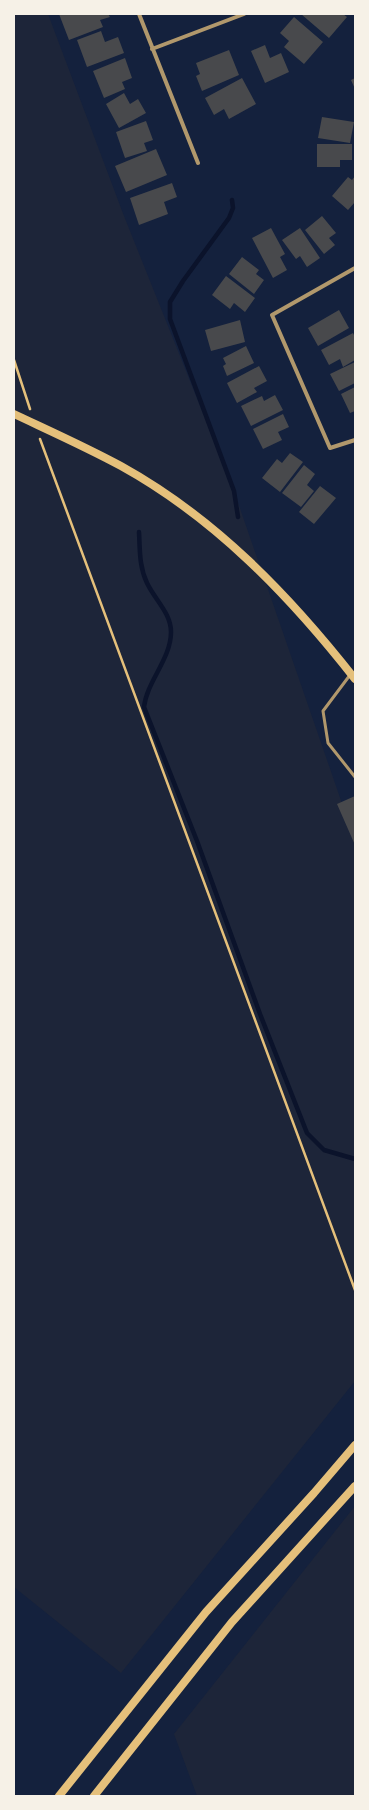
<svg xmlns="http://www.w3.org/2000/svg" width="369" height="1810" viewBox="0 0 369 1810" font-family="Merriweather,serif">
<rect width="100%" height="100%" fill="#14213d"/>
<path fill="#1d2539" d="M14,14H48L124,216L234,491L355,841V1381L121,1673L14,1587Z
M355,1506V1796H197L174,1734Z"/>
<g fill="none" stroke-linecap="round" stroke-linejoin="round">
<path stroke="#0b132b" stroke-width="4.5" d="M232,200L233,208L229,218L183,281L170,302V319L234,491L238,517
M139,532C140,550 139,566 147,583C155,600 171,613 171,632C171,659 147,681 144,707L197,841L260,1014L307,1133L324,1150L355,1159"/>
</g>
<path fill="#48494c" d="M59,14H108L110,17L100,20L103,27L69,40Z
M301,14H343L347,17L329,38Z
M294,17L323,42L304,64L284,47L289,41L280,33Z
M101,31L105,42L118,37L124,53L87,67L77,40Z
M265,45L270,58L281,53L289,72L265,83L251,51Z
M229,50L239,75L202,91L196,76L200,74L196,63Z
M125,58L132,78L122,82L125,89L104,98L93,71Z
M242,78L256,104L229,119L224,109L214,115L205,98Z
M355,78V89L351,80Z
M124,93L130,104L138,99L146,113L119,128L106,104Z
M322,117L354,122L350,143L318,138Z
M146,121L153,140L144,143L147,151L125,158L116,132Z
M317,144H352V160H340V167H317Z
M156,149L167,175L126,192L115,166Z
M355,176V202L348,210L332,196L348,177L352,180Z
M172,183L177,197L164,202L168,214L139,225L130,198Z
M322,216L336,233L329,238L335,245L324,254L305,230Z
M271,228L285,254L280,257L287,270L273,278L252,238Z
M300,228L320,258L307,267L300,256L296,259L282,240Z
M242,257L259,270L256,274L264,280L254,294L229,274Z
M226,276L255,298L245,312L234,303L230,309L212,295Z
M339,310L349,328L318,346L308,328Z
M240,320L245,342L211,351L205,330Z
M353,333L355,337V360L343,367L340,359L329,365L321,350Z
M246,346L254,363L227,376L223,366L226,364L223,358Z
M355,362V383L339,391L330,374Z
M259,366L267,381L254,388L257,392L237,403L227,383Z
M355,387V411L350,413L341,394Z
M275,395L283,410L251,426L241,406L262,396L264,401Z
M283,414L289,427L278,432L282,440L263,449L253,429Z
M290,453L303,462L280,492L262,478L277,459L282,463Z
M304,465L315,474L307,485L314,491L301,507L282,493Z
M320,486L336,498L314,524L299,512Z
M355,796V845L337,804Z"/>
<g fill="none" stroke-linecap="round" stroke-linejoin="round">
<path stroke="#e5c07b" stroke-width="2.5" d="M14,360L30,409
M40,439L355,1290"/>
<path stroke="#b1986c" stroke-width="3" d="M350,675L323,711L328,743L355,777"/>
<path stroke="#b1986c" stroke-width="4" d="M139,14L198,163
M152,49L244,14
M355,268L272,315L330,448L355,440"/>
<path stroke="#e5c07b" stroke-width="8" d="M14,414C50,431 86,447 121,466C215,518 289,595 355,679
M59,1796L206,1612L314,1493L355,1445
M94,1796L232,1622L355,1486"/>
</g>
<rect width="369" height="1810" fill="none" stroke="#f6f1e7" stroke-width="30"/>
</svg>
